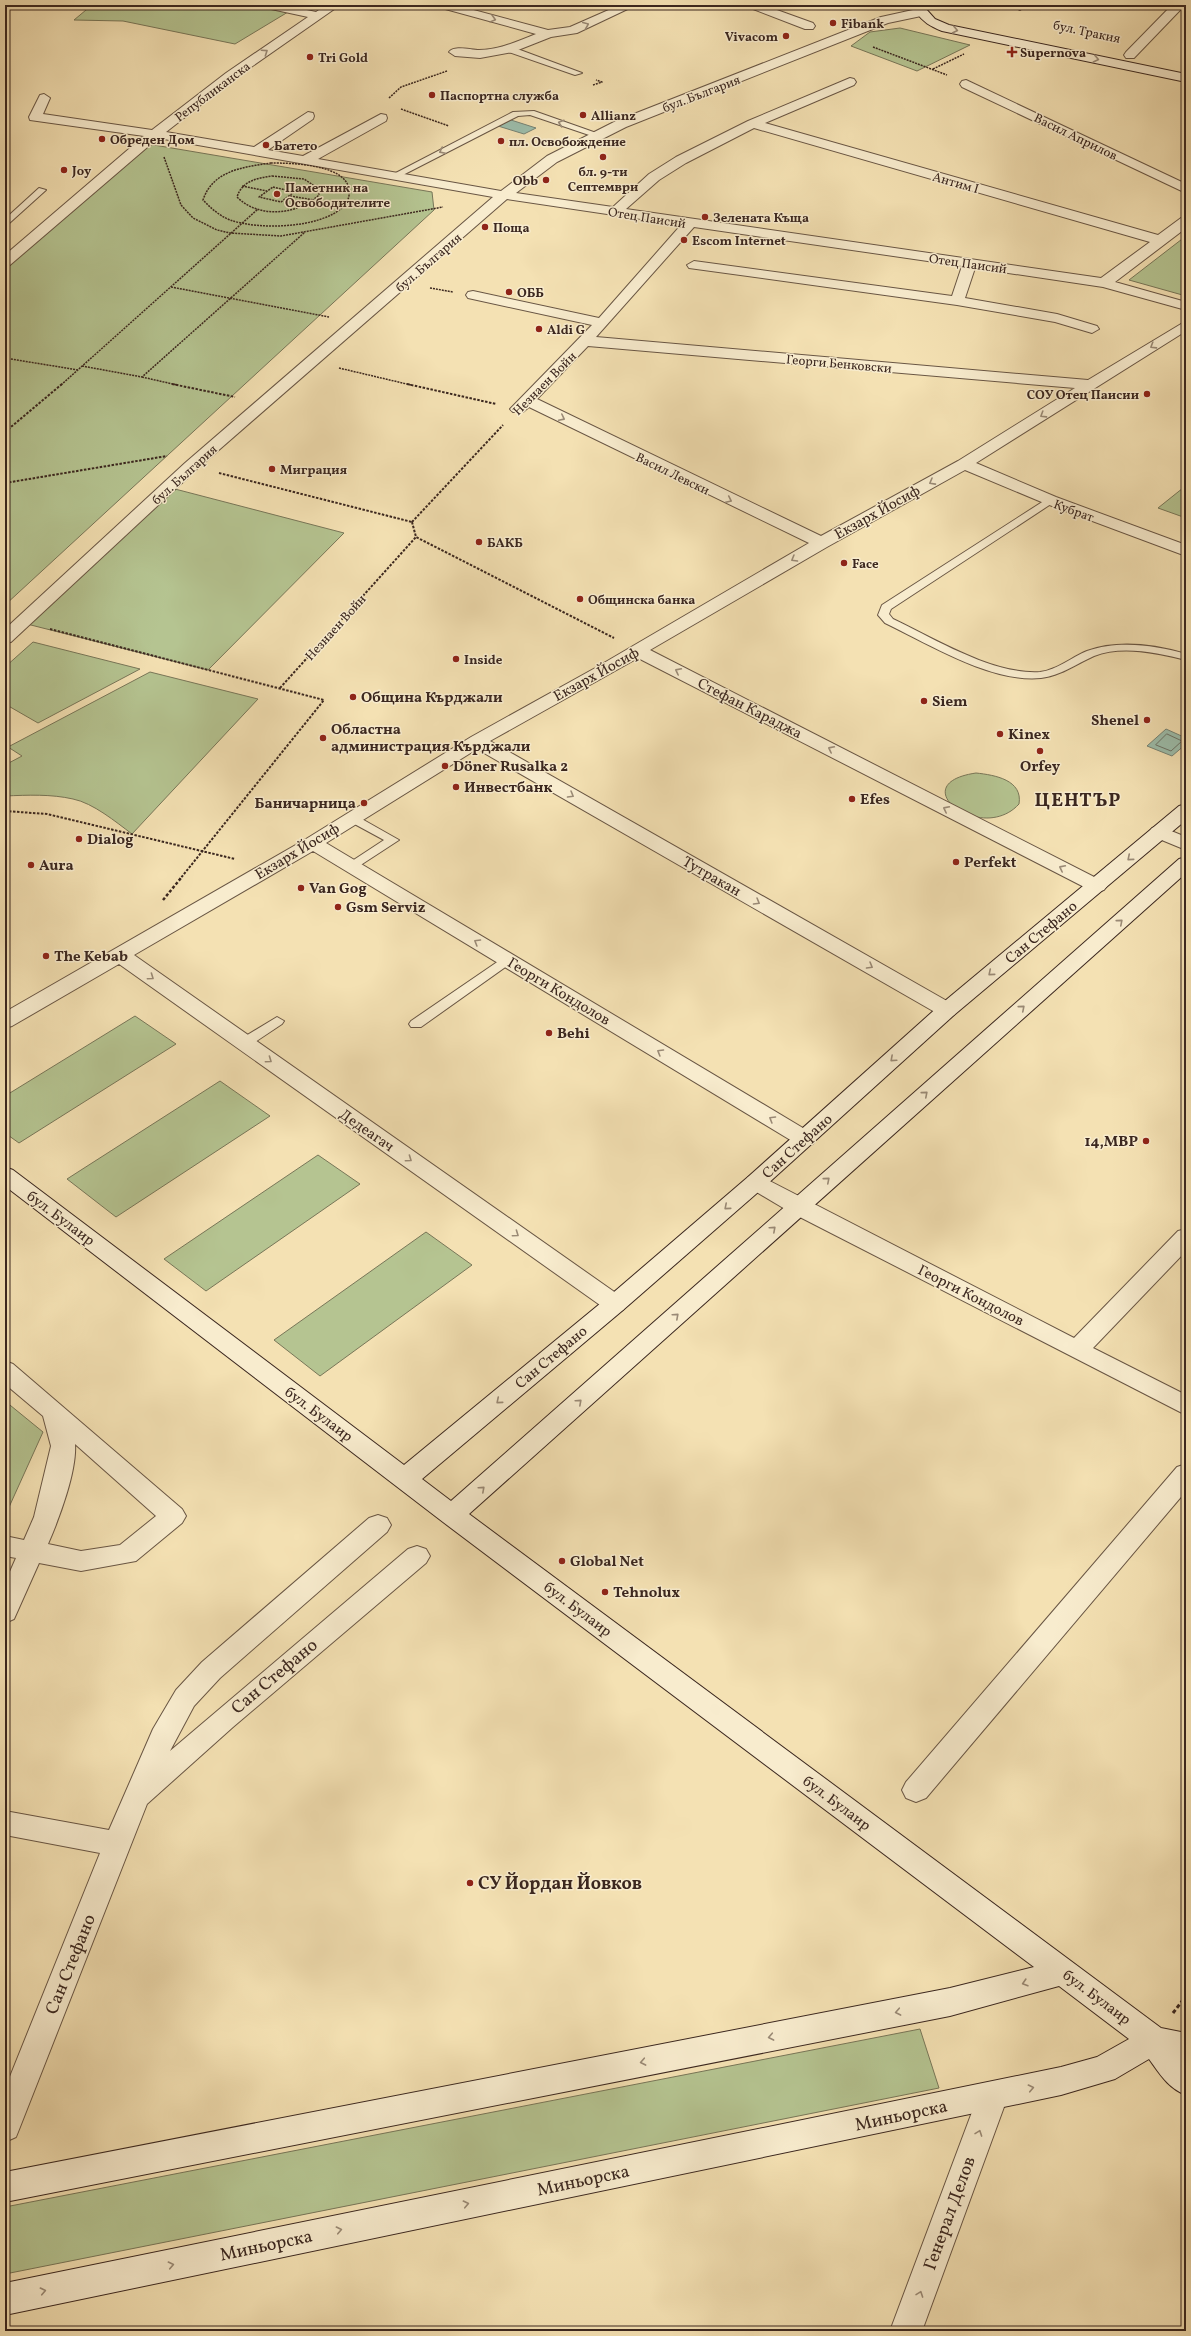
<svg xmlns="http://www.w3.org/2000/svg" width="1191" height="2336" viewBox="0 0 1191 2336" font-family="Vollkorn,serif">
<rect width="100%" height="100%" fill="#f4e1b3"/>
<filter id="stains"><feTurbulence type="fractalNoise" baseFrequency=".005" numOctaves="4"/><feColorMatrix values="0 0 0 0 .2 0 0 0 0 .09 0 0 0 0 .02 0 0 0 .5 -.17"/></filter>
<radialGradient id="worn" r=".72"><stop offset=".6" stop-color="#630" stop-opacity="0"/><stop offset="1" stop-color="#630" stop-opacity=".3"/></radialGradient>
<path fill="#b5c491" stroke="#787658" d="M92,5H253L288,12L235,44L123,21L74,20Z
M900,28L970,45L917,71L851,46L870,32Z
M154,145L432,192L434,210L5,605V260L132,148Z
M1186,236V296L1129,280Z
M1183,488L1186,489V518L1158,508Z
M175,489L344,533L208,670L23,623Z
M33,642L140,669L38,723L5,704V667Z
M150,672L258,699L132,834C116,822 93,803 73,799C51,794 28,795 5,796V765L22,756L8,747Z
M976,773C995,775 1023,780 1019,804C982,845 901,784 976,773Z
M135,1016L176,1044L19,1143L5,1133V1096Z
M220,1081L270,1116L116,1217L67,1179Z
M318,1155L360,1184L206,1291L164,1259Z
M426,1232L472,1265L320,1376L274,1340Z
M5,1401L43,1432L5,1516Z
M920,2029L939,2088L5,2274V2207Z"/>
<path fill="#9cbeac" stroke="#758274" d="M511,120L536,128L524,134L498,126Z
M1166,729L1186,738V744L1172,756L1147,746Z"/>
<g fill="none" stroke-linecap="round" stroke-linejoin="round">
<path stroke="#6c7266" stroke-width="1" d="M1167,734L1182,741L1171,751L1156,745Z"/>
<g stroke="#695644" stroke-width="2">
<path id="lane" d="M506,47H512L582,73L575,75L506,51Z
M534,111L602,135L595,137L530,115L518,116L397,178L390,176L513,112Z
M39,188L46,190L5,227V219Z
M1050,497L1054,498V502L891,609L889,614L893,619C935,639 993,675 1040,672C1057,670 1072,657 1087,651C1118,640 1155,645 1186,654V660C1158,653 1122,645 1094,656C1076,664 1060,676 1041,678C991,683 929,644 885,623L878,615L882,605Z
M353,814L399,840L353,870L347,866L349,863L384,840L349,821L347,818Z
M506,956L511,957L512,960L511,963L421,1027H411L409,1024L411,1021Z
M277,1017L284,1021L282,1024L249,1046H239L237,1043L239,1040Z"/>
</g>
<g stroke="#695644" stroke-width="2">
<path id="street" d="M260,5H283L316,12L326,5H340L234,79L166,132L254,147L308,112L313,113L314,116L313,119L268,150L303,156L381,114L386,115L387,118L386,121L318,159L501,191L547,156L616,121L881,17L922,8L928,12L926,15L888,23L626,127L557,162L516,193L613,207L649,174L676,157L748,121L850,78L854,79L856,82L854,85L765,123L1158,235L1181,218L1186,217V228L1115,282L1186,302V310L1103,287L975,268L965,298L1057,314L1097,326L1099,329L1092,333L1055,322L957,305L689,268L687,265L694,261L952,296L962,266L694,227L596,337L1088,380L1186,321V331L976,463L1056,497L1186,545V556L1044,503L965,470L827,547L650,650L1104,882L1107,886L1104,890L1097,892L1090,890L638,658L490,741L954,1005L957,1010L954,1015L947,1017L940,1015L477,749L326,843L813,1134L816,1139L813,1144L805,1146L797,1144L313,851L134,955L623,1298L627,1304L623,1310L615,1312L607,1310L119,964L12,1026L5,1028V1012L306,839L471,737L597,667L809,543L529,407L523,412H513L510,409L513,406L592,325L468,298L466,295L468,292L473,291L599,318L681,225L507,199L197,469L11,642L5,643V629L185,463L493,197L158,138L10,265L5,266V255L144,136L30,120L29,117L40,95L44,94L50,98L43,114L152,130L226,73L308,17L262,7ZM754,128L1150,242L1101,278L626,209L659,180L686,163ZM588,346L1075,388L958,461L821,536L537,399Z
M436,5H455L548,30L570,27L620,5H636L577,33L551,37L513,52L480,58L455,56L449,52C454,45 471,50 479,50C499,50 518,41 536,34L438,7Z
M746,5H763L813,23L815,26L813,29H805L748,7Z
M1014,5H1026V6L1020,10L1016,8Z
M1172,5H1185L1134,58H1126L1124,55L1126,52Z
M966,80L1186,184V193L962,87L960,84L962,81Z
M1159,826L1186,837V850L1152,836L1149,832L1152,828Z
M756,1174L1074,1338L1178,1231L1186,1229V1251L1093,1348L1186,1395V1415L790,1212L748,1187L745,1182L748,1177Z
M5,1361L13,1364L182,1509L186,1516L182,1523L136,1561L81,1571L39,1563L14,1619L5,1623V1583L16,1558L5,1556V1536L24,1540L34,1517L51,1446L43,1416L5,1384ZM75,1444L156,1516L120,1545L81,1551L48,1544C59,1519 77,1471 75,1444Z
M1186,1464V1491L926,1798L916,1802L906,1798L902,1790L906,1782L1177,1467Z
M378,1515L387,1518L391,1525L387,1532L220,1678L194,1706L170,1751L408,1549L417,1546L426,1549L430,1556L426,1563L233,1727L147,1804L20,2127L16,2137L5,2142V2089L100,1853L5,1835V1811L109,1830L153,1729L176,1690L202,1662L369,1518Z
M993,2082L1004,2086L1008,2096L922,2331H890L978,2096L982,2086Z"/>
</g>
<g stroke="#3b271f" stroke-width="2">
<path id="secondary" d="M922,8L926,9L935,19L949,25L1186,74V82L942,31C930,26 923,22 916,12Z
M1186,804V820L954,1015L764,1187L623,1310L422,1479L451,1501L1179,859L1186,857V873L469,1514L1161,2028L1186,2033V2095C1168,2088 1160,2074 1149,2059L1115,2079L1061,2095L5,2315V2283L1061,2067L1097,2057L1129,2039L1059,1986L950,2016L5,2202V2172L950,1988L1034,1967L443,1522L5,1186V1167L13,1170L404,1465L607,1298L748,1177L940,1005L1179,806Z"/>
</g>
<path stroke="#3b271f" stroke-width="1.5" stroke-dasharray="2 1" stroke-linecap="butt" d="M873,47L947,75
M933,69L964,54
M593,85L602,82L596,80
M389,98L401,87L447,71
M401,109L449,126
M164,157L181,205L193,218L217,230L230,233L281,236L443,207
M271,163C291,163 345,164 349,189C350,196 348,201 344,206C321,229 258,230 230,220C218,215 211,208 203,200C213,170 244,167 271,163Z
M272,176L304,179L319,189V195C297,215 259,219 237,197C242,181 257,178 272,176Z
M242,186L267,191
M273,187L294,192L281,202L259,197Z
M290,196L314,200
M171,287L329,317
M430,288L453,292
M5,358L78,370
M82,366L142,377L305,232
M339,368L411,385
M142,377L177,385
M61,385L258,209"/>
<path stroke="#3b271f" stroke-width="2" stroke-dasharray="2.5 1.5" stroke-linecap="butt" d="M172,384L235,397
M407,384L496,404
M5,432L62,384
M219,473L412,522
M5,483L167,456
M412,522L416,537L614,638
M412,522L503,425
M5,596L9,602
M50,629L324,700L180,879
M280,688L416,537
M5,811L47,814L235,859"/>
<path stroke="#3b271f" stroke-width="2.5" stroke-dasharray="3 2" stroke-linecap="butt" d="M163,900L181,878"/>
<path stroke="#3b271f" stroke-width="3" stroke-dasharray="4 2.5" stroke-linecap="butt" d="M1173,2013L1186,1996"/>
<use href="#lane" fill="#f8ecce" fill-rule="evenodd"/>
<use href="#street" fill="#f8ecce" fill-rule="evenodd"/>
<use href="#secondary" fill="#f8ecce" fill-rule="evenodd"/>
</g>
<defs><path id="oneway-chevron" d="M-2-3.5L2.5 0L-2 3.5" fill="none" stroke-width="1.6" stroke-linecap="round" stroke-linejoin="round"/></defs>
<g stroke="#9a8a76">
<use href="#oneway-chevron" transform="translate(493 19) rotate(15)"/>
<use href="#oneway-chevron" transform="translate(586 25) rotate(-23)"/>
<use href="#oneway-chevron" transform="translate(955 30) rotate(12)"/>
<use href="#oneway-chevron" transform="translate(265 52) rotate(-34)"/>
<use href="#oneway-chevron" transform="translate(1096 59) rotate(12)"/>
<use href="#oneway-chevron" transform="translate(561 123) rotate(-162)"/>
<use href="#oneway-chevron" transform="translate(442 151) rotate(153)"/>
<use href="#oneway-chevron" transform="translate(1153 346) rotate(148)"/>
<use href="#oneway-chevron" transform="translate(1043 415) rotate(148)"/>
<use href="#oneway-chevron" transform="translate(562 418) rotate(27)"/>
<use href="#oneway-chevron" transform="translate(932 482) rotate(151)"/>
<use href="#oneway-chevron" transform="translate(729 500) rotate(25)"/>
<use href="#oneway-chevron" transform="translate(794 559) rotate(150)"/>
<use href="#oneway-chevron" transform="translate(678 671) rotate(-153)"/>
<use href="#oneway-chevron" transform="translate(831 749) rotate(-153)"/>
<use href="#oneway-chevron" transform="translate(571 795) rotate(30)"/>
<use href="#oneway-chevron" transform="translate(946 809) rotate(-153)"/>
<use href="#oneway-chevron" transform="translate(1130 858) rotate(140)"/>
<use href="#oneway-chevron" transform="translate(1062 868) rotate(-153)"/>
<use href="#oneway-chevron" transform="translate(757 902) rotate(30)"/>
<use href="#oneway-chevron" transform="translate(1120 922) rotate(-41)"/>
<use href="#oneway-chevron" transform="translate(477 942) rotate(-149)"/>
<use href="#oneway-chevron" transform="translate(870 966) rotate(30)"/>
<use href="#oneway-chevron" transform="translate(991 973) rotate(140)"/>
<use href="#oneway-chevron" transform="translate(151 977) rotate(35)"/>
<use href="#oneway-chevron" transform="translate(1022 1008) rotate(-41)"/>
<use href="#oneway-chevron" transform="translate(660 1052) rotate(-149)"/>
<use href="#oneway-chevron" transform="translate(893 1059) rotate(138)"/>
<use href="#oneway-chevron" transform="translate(269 1060) rotate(35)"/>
<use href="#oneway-chevron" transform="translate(925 1094) rotate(-41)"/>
<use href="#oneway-chevron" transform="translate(772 1119) rotate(-149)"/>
<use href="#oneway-chevron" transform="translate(409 1159) rotate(35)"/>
<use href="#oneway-chevron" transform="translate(827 1180) rotate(-41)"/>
<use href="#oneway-chevron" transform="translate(727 1207) rotate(139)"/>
<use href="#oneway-chevron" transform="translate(773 1229) rotate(-42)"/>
<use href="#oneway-chevron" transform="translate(516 1234) rotate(35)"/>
<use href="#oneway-chevron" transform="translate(676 1316) rotate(-42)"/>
<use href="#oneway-chevron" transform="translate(499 1401) rotate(140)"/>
<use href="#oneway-chevron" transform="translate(579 1402) rotate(-42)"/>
<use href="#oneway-chevron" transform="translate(482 1489) rotate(-42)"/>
<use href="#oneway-chevron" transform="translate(1025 1983) rotate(163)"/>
<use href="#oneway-chevron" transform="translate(898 2012) rotate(169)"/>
<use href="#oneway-chevron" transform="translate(771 2037) rotate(169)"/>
<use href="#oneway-chevron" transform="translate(643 2062) rotate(169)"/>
<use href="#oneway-chevron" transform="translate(1031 2088) rotate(-12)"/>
<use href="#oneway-chevron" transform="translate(979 2133) rotate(-70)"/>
<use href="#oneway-chevron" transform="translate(466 2204) rotate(-12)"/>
<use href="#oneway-chevron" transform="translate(339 2230) rotate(-12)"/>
<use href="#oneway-chevron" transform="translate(171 2265) rotate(-12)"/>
<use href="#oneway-chevron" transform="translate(43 2291) rotate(-12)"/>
<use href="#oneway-chevron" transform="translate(920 2294) rotate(-70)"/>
</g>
<g fill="#8f2418" stroke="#f8ecce" stroke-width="1.5">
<circle cx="833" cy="23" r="4"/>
<circle cx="786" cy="36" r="4"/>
<path d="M1010 46h4v4h4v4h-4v4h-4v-4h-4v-4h4z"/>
<circle cx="310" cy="57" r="4"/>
<circle cx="432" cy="95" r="4"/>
<circle cx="583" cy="115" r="4"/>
<circle cx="102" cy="139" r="4"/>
<circle cx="501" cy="141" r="4"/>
<circle cx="266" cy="145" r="4"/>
<circle cx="603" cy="157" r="4"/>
<circle cx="64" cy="170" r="4"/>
<circle cx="546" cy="180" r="4"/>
<circle cx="277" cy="194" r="4"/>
<circle cx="705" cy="217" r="4"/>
<circle cx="485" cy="227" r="4"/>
<circle cx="684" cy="240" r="4"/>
<circle cx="509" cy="292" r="4"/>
<circle cx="539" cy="329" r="4"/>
<circle cx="1147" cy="394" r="4"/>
<circle cx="272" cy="469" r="4"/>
<circle cx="479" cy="542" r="4"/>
<circle cx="844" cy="563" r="4"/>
<circle cx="580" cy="599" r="4"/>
<circle cx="456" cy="659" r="4"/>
<circle cx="353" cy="697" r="4"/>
<circle cx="924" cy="701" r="4"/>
<circle cx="1147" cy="720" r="4"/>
<circle cx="1000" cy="734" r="4"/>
<circle cx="323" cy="738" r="4"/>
<circle cx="1040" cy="751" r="4"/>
<circle cx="445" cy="766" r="4"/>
<circle cx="456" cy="787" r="4"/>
<circle cx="852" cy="799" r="4"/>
<circle cx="364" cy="803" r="4"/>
<circle cx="79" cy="839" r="4"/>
<circle cx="956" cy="862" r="4"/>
<circle cx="31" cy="865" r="4"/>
<circle cx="301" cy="888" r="4"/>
<circle cx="338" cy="907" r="4"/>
<circle cx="46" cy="956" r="4"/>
<circle cx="549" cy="1033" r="4"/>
<circle cx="1146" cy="1141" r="4"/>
<circle cx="562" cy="1561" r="4"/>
<circle cx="605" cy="1592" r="4"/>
<circle cx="470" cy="1883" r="4"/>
</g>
<g text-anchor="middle" stroke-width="3" stroke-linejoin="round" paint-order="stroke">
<g font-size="13" font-weight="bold" fill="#3b271f" stroke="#f8ecce" text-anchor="start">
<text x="841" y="28">Fibank</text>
<text x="778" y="41" text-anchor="end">Vivacom</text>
<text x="1020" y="57">Supernova</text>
<text x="318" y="62">Tri Gold</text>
<text x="440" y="100">Паспортна служба</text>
<text x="591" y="120">Allianz</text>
<text x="110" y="144">Обреден Дом</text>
<text x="509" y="146">пл. Освобождение</text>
<text x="274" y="150">Батето</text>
<text x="72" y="175">Joy</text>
<text x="603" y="176" text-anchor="middle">бл. 9-ти<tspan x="603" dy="15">Септември</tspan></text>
<text x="538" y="185" text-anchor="end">Obb</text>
<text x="285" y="192">Паметник на<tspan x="285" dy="15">Освободителите</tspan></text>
<text x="713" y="222">Зелената Къща</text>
<text x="493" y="232">Поща</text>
<text x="692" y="245">Escom Internet</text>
<text x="517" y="297">ОББ</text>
<text x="547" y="334">Aldi G</text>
<text x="1139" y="399" text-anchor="end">СОУ Отец Паисии</text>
<text x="280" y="474">Миграция</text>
<text x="487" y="547">БАКБ</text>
<text x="852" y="568">Face</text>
<text x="588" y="604">Общинска банка</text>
<text x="464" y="664">Inside</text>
</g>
<g font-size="13" fill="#3b271f" stroke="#f8ecce">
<text transform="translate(1087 31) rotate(12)" y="5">бул. Тракия</text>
<text transform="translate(212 91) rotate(-37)" y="5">Републиканска</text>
<text transform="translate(701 93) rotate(-21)" y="5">бул. България</text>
<text transform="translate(1076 136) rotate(26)" y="5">Васил Априлов</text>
<text transform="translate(956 182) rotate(16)" y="5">Антим I</text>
<text transform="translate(647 217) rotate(9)" y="5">Отец Паисий</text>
<text transform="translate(428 262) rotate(-41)" y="5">бул. България</text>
<text transform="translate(968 263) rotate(8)" y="5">Отец Паисий</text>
<text transform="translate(839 363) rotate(5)" y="5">Георги Бенковски</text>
<text transform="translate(544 383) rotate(-45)" y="5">Незнаен Войн</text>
<text transform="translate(673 473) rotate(26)" y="5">Васил Левски</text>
<text transform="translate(184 474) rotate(-42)" y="5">бул. България</text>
<text transform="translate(1074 510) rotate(20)" y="5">Кубрат</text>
<text transform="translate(335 627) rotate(-48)" y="5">Незнаен Войн</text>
</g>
<g font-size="15" fill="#3b271f" stroke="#f8ecce">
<text transform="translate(877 512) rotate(-29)" y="5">Екзарх Йосиф</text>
<text transform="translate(596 674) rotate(-29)" y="5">Екзарх Йосиф</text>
<text transform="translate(750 708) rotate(27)" y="5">Стефан Караджа</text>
<text transform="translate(297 851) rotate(-31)" y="5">Екзарх Йосиф</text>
<text transform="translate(712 876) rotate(30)" y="5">Тутракан</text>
<text transform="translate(1041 932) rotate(-40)" y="5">Сан Стефано</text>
<text transform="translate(559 991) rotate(31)" y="5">Георги Кондолов</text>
<text transform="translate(367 1130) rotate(35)" y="5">Дедеагач</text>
<text transform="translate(797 1146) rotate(-42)" y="5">Сан Стефано</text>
<text transform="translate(61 1218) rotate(37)" y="5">бул. Булаир</text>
<text transform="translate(971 1295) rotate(27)" y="5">Георги Кондолов</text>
<text transform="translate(551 1357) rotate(-40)" y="5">Сан Стефано</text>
<text transform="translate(319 1414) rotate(37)" y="5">бул. Булаир</text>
<text transform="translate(578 1609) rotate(37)" y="5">бул. Булаир</text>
<text transform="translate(837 1803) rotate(37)" y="5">бул. Булаир</text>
<text transform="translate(1097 1997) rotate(37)" y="5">бул. Булаир</text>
</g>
<g font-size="15" font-weight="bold" fill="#3b271f" stroke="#f8ecce" text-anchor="start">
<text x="361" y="702">Община Кърджали</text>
<text x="932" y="706">Siem</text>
<text x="1139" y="725" text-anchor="end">Shenel</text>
<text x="331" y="734">Областна<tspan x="331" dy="17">администрация Кърджали</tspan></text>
<text x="1008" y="739">Kinex</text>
<text x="453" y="771">Döner Rusalka 2</text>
<text x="1040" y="771" text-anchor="middle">Orfey</text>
<text x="464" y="792">Инвестбанк</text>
<text x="860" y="804">Efes</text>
<text x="356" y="808" text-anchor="end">Баничарница</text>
<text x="87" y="844">Dialog</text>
<text x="964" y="867">Perfekt</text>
<text x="39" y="870">Aura</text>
<text x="309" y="893">Van Gog</text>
<text x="346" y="912">Gsm Serviz</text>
<text x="54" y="961">The Kebab</text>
<text x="557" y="1038">Behi</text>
<text x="1138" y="1146" text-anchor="end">14,МВР</text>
<text x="570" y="1566">Global Net</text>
<text x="613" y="1597">Tehnolux</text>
</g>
<g font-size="18" fill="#3b271f" stroke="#f8ecce">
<text transform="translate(274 1676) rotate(-40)" y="6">Сан Стефано</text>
<text transform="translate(70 1964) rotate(-68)" y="6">Сан Стефано</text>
<text transform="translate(901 2115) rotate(-12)" y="6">Миньорска</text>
<text transform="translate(583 2180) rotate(-12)" y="6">Миньорска</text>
<text transform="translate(949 2213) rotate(-70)" y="6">Генерал Делов</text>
<text transform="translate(266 2245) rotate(-12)" y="6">Миньорска</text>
</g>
<g font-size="18" font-weight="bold" fill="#3b271f" stroke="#f8ecce" text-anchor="start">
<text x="478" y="1889">СУ Йордан Йовков</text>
</g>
<g font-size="19" font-weight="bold" letter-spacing="1" fill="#3b271f" stroke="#f8ecce">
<text x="1078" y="806">ЦЕНТЪР</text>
</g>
</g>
<rect width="1191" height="2336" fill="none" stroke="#f4e1b3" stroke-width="20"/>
<rect x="6" y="6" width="1179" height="2324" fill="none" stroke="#3b271f" stroke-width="2"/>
<rect x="10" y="10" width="1171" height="2316" fill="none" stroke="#3b271f"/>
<rect width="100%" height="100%" filter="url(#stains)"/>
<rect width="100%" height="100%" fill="url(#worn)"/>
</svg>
